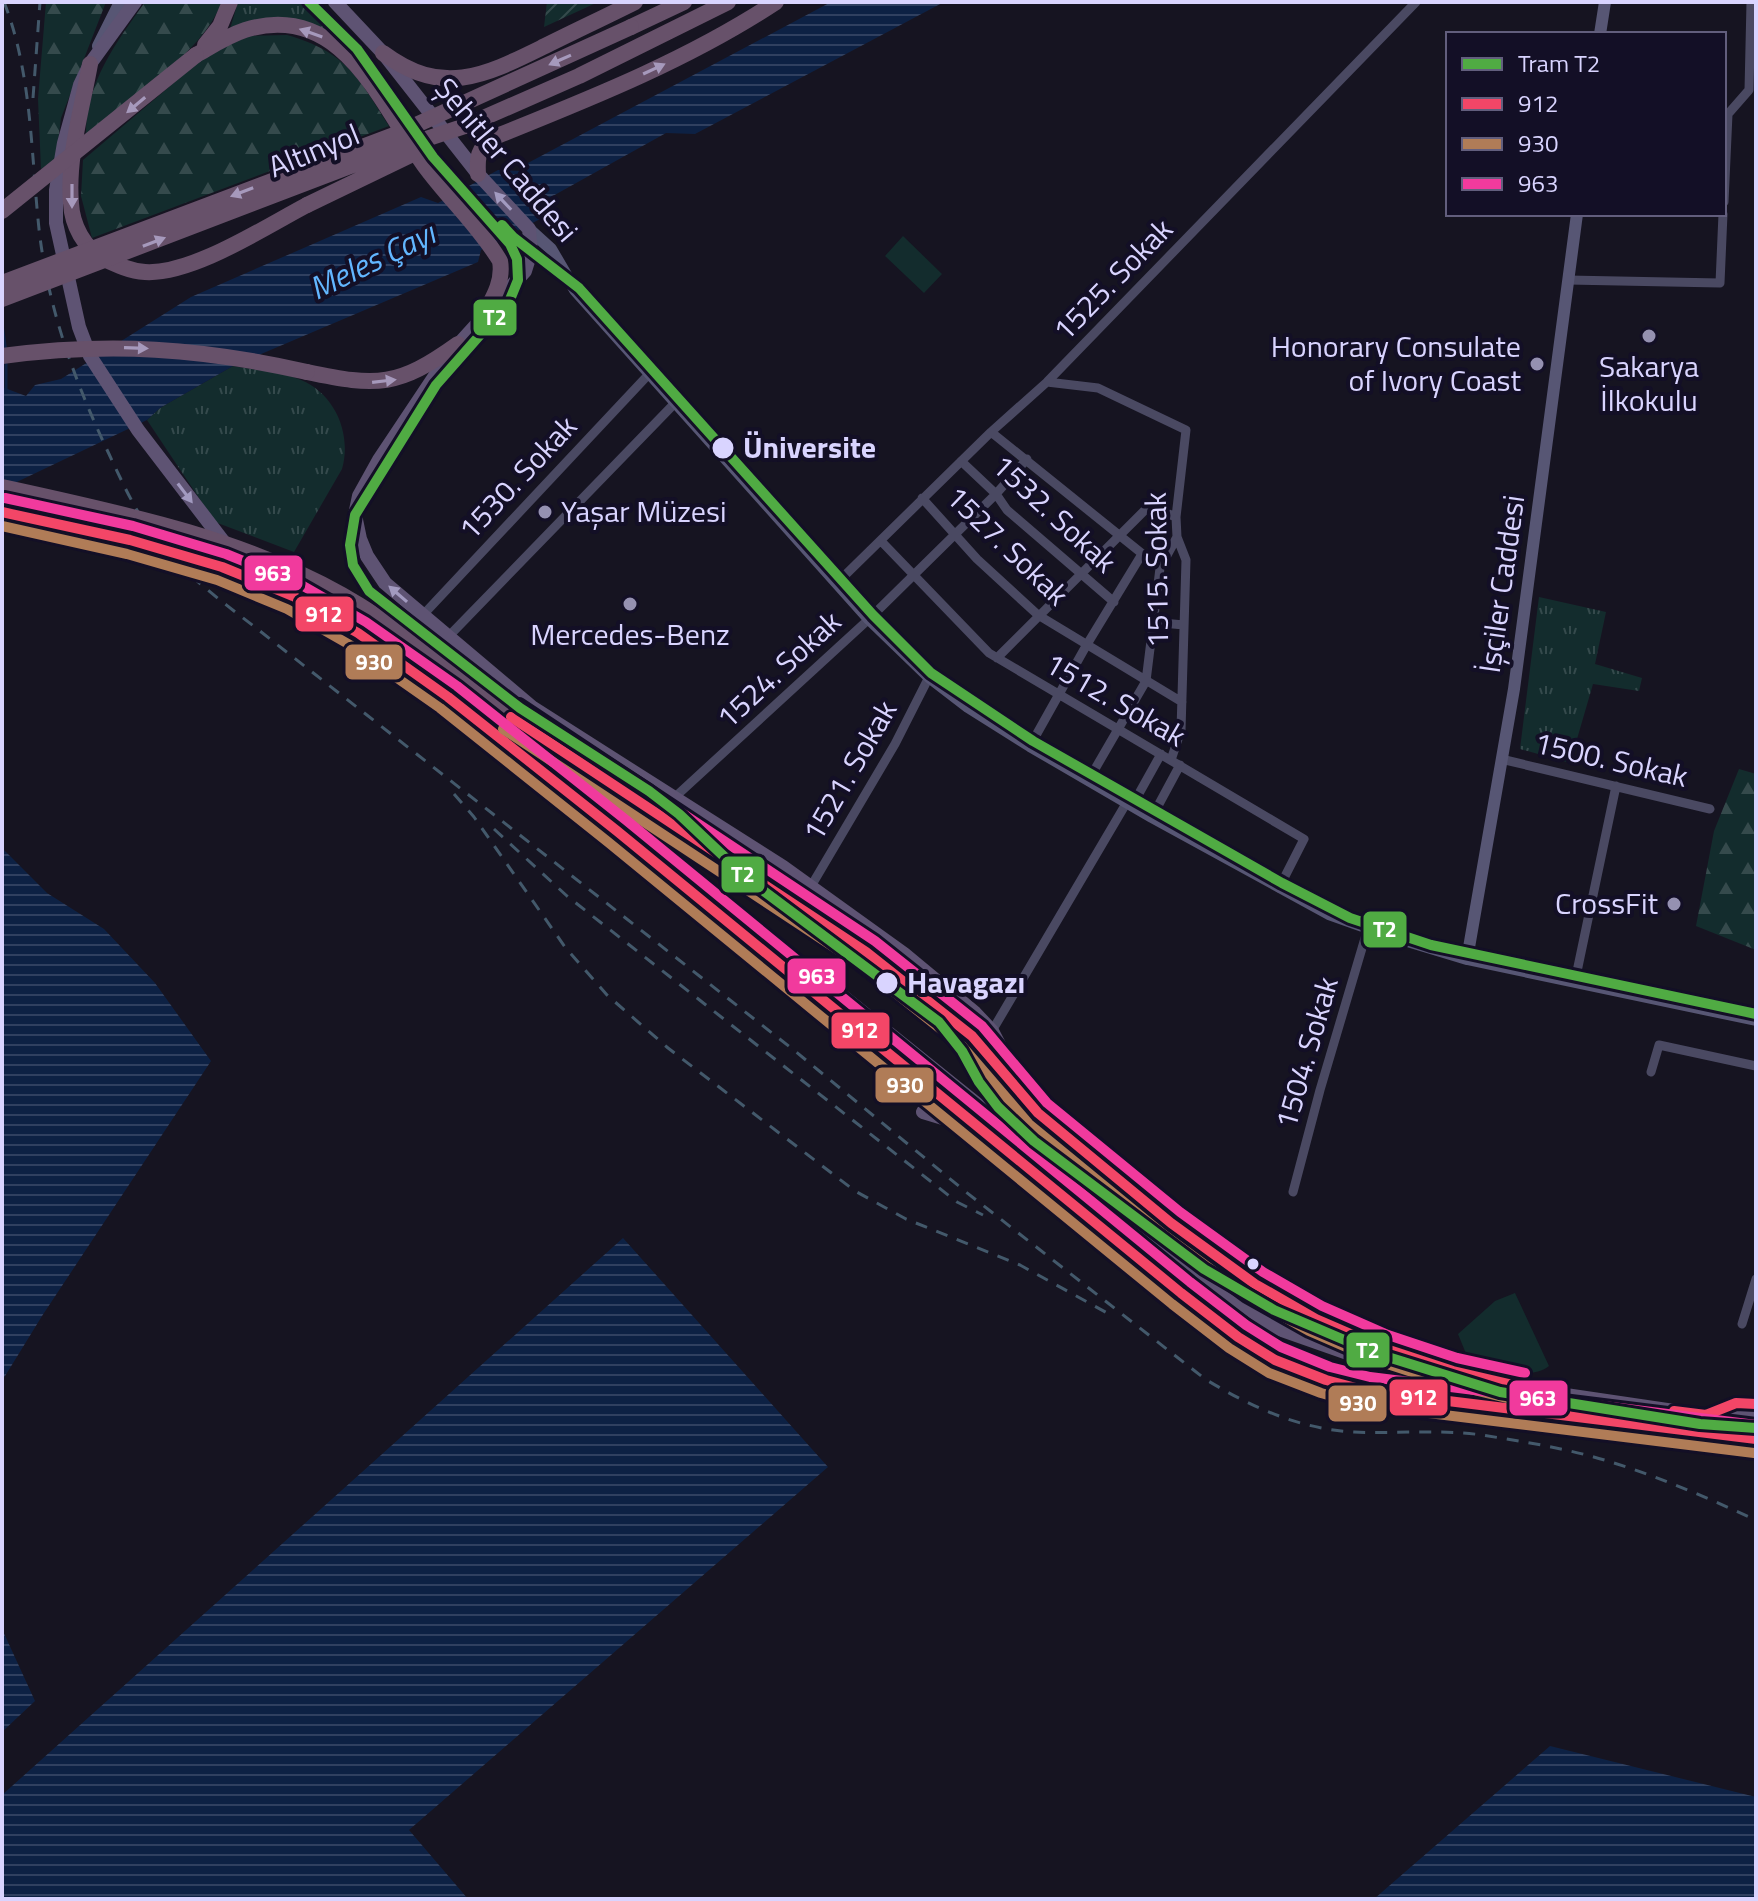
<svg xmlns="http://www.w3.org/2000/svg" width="1758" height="1901" viewBox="0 0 1758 1901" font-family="'Titillium Web',sans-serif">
<defs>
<pattern id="grass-tufts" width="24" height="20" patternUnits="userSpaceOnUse" patternTransform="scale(2)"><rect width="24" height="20" fill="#132c2d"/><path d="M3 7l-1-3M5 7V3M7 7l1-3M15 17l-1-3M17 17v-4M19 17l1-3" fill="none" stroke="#354a4c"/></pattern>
<pattern id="forest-firs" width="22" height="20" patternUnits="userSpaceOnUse" patternTransform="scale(2)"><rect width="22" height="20" fill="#132c2d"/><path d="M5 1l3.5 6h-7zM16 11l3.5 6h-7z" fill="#354a4c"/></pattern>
<pattern id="garden-furrows" width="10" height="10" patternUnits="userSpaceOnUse" patternTransform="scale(2)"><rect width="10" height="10" fill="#132c2d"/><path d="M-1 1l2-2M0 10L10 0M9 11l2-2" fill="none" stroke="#354a4c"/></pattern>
<pattern id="water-rules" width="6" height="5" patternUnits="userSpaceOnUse" patternTransform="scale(2)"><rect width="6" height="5" fill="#0d2144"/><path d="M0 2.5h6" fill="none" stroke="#304060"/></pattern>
</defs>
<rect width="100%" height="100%" fill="#161421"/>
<path fill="url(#grass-tufts)" d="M238,2H305L345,42L330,34L230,29Z
M233,366C254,370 281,371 301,380C335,394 352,434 342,469L294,552L215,522L147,420L160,408Z
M1539,597L1606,612L1595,664L1642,678L1639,691L1593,684L1570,763L1520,749Z"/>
<path fill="url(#forest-firs)" d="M46,2H106L61,118L56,159L41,169L38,99Z
M145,2H222C201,55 130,98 86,134C86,82 116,43 145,2Z
M287,35C346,52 358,77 389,126L92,238L81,196L83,160L208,54L249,36Z
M1739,769L1756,774V950L1696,926L1714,831Z"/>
<path fill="#132c2d" d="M903,236L942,274L924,293L885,256Z
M1515,1293L1549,1366C1532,1380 1492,1372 1471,1366L1458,1334L1495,1301Z"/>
<path fill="url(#garden-furrows)" d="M547,2H598L544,27Z"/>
<path fill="url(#water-rules)" d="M831,2H944L695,134L666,133L542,202L544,217L481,250L478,262L233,366L160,408L147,420L2,489V387L26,396L35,385L61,379L191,297L421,197L438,203L498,170L521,171L526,164Z
M2,848L47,893L104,929L155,983L211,1061L42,1316L2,1381Z
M623,1238L828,1467L409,1830L468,1899H2V1795Z
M2,1629L35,1701L2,1732Z
M1550,1746L1756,1797V1899H1374Z"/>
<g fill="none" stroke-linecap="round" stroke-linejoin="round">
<path stroke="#0d2144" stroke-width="3" d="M2,324L6,352
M6,391V363"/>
<path stroke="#4a4962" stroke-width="9" d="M1724,202L1728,114L1749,90L1751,2
M1568,280L1720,283L1723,214
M1047,382L1098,388L1186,430L1176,517L1177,537L1186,560L1181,730L1171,760
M991,432L1160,568L1177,537
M961,461L996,494L1007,510L1114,602
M922,498L977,559L1038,615L1182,702
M881,541L989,653L1304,839L1279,888
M837,583L991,432L1047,382L1416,2
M422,616L649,374
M1151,622L1184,625
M448,637L675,403
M997,658L1149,506L1176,517
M1030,746L1086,646L1142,554
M1501,759L1710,809
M1088,781L1146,681L1160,568
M675,797L869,619L996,494L1027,459
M1132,806L1161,754
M1152,817L1180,765
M810,888L895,744L929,677
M1575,981L1616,786
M992,1031L1127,802
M1651,1072L1659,1045L1756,1066
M1293,1192L1320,1090L1368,928
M1742,1324L1756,1279"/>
<path stroke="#575674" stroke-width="12" d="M1600,34L1605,2
M98,46L120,2
M529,229L551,249L575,290L869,619L929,677L968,707L1030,746L1152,817L1329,914L1391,936L1467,959L1756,1020
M1467,959L1514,689L1577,214"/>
<path stroke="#5e5373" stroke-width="14" d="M135,2L90,64L80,85L64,143L56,190V223L79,327L90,356L138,430L226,545
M335,2L383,53L478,174L529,229L531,252L525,271L449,355L379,460L359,496L355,515L360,539L367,556L385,583L533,708L783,867L904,954L975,1013L992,1031L1019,1083L1038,1113L1151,1206L1256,1285L1344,1330L1418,1359L1477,1377L1552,1393L1701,1415L1756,1418
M246,559L328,599L436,673L556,766L1079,1186L1134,1228L1276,1328L1424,1380L1543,1409
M923,1112L976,1128
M1571,1416L1756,1439"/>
<path stroke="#67516a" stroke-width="16" d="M631,27L684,2
M205,45L220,26L230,2
M383,53C443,98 486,75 545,46C575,31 605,17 635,2
M196,55C212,46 227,36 245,30C342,0 380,103 424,165C448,198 479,226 500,261C504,283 491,301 481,320
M90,64C82,109 67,158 71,203C72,225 84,248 104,259C117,265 130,271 145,272C192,275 265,227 307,205
M465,126L579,76L728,2
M478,174C477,157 478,149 492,138C589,99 688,60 776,2
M307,372C378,387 398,387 458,344
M509,715L866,952L972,1036L1024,1099L1038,1113
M1181,1293C1211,1316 1241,1344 1276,1360C1369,1405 1480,1406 1581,1418"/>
<path stroke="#43596b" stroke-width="3" stroke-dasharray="12 10" stroke-linecap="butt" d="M4,2C32,73 31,154 39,229C48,309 75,382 109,454C124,486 140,522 164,548C194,583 234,610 270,639L795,1051L966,1192L1205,1379C1251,1407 1299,1429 1354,1432C1396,1434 1440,1429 1482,1435C1526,1442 1571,1449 1614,1463C1662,1478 1710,1499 1756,1520
M33,98L40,2
M454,794L474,817L565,947L607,995L668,1048L855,1191L906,1219L1020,1265L1109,1314
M494,829L567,896L957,1202L983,1215"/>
<path stroke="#67516a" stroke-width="16" d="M307,205L425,148
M2,211L196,55
M2,283L394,135L631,27
M2,299L387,152L465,126
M2,356C110,342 201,348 307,372
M2,487C119,513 236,536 342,595C402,629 455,673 509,715
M2,512L130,540L222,567L293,596L358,633L448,697L617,831L1181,1293"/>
<g stroke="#130f26" stroke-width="16">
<path id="bus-1" d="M2,512L130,540L222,567L293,596L358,633L448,697L617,831L1181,1293L1238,1337L1275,1360L1326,1380L1367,1391L1756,1439
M511,717L866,952L972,1036L1038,1113L1171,1223L1255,1284L1316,1319L1383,1348L1453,1371L1522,1387
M1674,1411L1706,1415L1736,1403L1756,1404"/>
</g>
<g stroke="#130f26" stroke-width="16">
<path id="bus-2" d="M2,526L127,554L217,580L287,609L350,645L440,708L608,842L1172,1304L1229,1348L1269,1373L1321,1393L1363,1405L1754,1453
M503,729L858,963L962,1046L1029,1124L1163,1234L1247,1296L1309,1331L1378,1361L1449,1384L1519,1401"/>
</g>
<g stroke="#130f26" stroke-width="16">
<path id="bus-3" d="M5,498L133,526L226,554L298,583L366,622L457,686L626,820L1190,1282L1246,1325L1281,1347L1330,1367L1370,1377L1756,1425
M519,705L875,941L982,1026L1047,1103L1180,1212L1263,1272L1322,1306L1388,1335L1457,1358L1525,1373"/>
</g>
<use href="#bus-1" stroke="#f34667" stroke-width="10"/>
<use href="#bus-2" stroke="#b07c57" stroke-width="10"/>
<use href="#bus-3" stroke="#f13a9d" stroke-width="10"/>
<g stroke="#130f26" stroke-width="16">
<path id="tram-1" d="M309,2L357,49L433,157L510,244L517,259L518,280L509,302L436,385L355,515L350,545L353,565L369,591L520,708L649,791L679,814L749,880L939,1022L962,1051L979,1082L998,1107L1034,1141L1204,1269L1274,1310L1375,1353L1500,1392L1700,1424L1756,1428
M502,225L513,237L579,288L873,615L931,673L1033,741L1282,883L1350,918L1431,945L1756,1014"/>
</g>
<use href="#tram-1" stroke="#50ab43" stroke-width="10"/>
</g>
<defs><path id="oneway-solid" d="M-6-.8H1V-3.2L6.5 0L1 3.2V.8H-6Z" transform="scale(2)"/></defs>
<g fill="#a699bc">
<use href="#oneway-solid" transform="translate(311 33) rotate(-161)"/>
<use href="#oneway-solid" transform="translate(560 60) rotate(156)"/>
<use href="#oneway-solid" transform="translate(654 69) rotate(-25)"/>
<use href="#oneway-solid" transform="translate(136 105) rotate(140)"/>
<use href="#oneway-solid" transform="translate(242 192) rotate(159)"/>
<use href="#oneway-solid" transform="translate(72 196) rotate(90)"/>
<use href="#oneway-solid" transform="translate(154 242) rotate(-21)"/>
<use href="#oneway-solid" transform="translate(136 348) rotate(2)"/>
<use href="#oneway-solid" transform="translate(384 381) rotate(-7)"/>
</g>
<g fill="#a29ac0">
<use href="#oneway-solid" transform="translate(503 201) rotate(-133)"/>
<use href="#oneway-solid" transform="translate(185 493) rotate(53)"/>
<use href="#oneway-solid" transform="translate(398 594) rotate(-139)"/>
</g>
<g fill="#9591b1" stroke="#130f26" stroke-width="3">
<circle cx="1649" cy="336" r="8"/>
<circle cx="1537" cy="364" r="8"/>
<circle cx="545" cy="512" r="8"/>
<circle cx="630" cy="604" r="8"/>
<circle cx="1674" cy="904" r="8"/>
</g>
<g fill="#d9d4ff" stroke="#130f26" stroke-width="3">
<circle cx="723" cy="448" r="12"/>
<circle cx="887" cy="983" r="12"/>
<circle cx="1253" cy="1264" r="7"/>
</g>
<g text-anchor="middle" stroke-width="8" stroke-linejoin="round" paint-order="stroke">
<g font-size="30" fill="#d9d4ff" stroke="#130f26">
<text transform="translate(314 151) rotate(-22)" y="10">Altınyol</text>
<text transform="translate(506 160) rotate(50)" y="10">Şehitler Caddesi</text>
<text transform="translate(1113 280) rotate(-46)" y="10">1525. Sokak</text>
<text transform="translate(518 478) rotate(-47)" y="10">1530. Sokak</text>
<text transform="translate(1054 514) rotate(43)" y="10">1532. Sokak</text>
<text transform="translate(1007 546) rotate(44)" y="10">1527. Sokak</text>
<text transform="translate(1157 570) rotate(-91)" y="10">1515. Sokak</text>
<text transform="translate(1502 584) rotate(-82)" y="10">İşçiler Caddesi</text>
<text transform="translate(779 670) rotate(-43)" y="10">1524. Sokak</text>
<text transform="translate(1115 700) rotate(30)" y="10">1512. Sokak</text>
<text transform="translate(1611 760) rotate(13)" y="10">1500. Sokak</text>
<text transform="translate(850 771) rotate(-60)" y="10">1521. Sokak</text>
<text transform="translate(1307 1053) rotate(-74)" y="10">1504. Sokak</text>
</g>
<g font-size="30" fill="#d9d4ff" stroke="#130f26" text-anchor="end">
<text x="1521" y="357">Honorary Consulate<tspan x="1521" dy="34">of Ivory Coast</tspan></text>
<text x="1649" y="377" text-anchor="middle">Sakarya<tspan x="1649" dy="34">İlkokulu</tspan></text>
<text x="561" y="522" text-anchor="start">Yaşar Müzesi</text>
<text x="630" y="645" text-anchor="middle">Mercedes-Benz</text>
<text x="1658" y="914">CrossFit</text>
</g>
<g font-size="30" font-weight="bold" fill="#d9d4ff" stroke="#130f26" text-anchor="start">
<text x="743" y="458">Üniversite</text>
<text x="907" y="993">Havagazı</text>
</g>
<g font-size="32" font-style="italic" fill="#62b6ff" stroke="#130f26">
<text transform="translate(372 261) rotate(-26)" y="11">Meles Çayı</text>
</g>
</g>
<g stroke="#130f26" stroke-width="3">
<rect x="472" y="298" width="46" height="39" rx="8" fill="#50ab43"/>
<rect x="243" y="554" width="61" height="38" rx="8" fill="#f13a9d"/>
<rect x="294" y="595" width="61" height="38" rx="8" fill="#f34667"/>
<rect x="344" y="643" width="60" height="38" rx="8" fill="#b07c57"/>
<rect x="720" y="855" width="46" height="39" rx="8" fill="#50ab43"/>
<rect x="1362" y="910" width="46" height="39" rx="8" fill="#50ab43"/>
<rect x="786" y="957" width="61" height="38" rx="8" fill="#f13a9d"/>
<rect x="830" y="1011" width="61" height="39" rx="8" fill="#f34667"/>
<rect x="874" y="1066" width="61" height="38" rx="8" fill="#b07c57"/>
<rect x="1345" y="1331" width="46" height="38" rx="8" fill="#50ab43"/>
<rect x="1388" y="1378" width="61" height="39" rx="8" fill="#f34667"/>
<rect x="1508" y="1379" width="61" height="38" rx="8" fill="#f13a9d"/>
<rect x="1327" y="1384" width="61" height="39" rx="8" fill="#b07c57"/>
</g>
<g font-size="22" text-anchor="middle" font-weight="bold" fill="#fff">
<text x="495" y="325">T2</text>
<text x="273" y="581">963</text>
<text x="324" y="622">912</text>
<text x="374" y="670">930</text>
<text x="743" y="882">T2</text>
<text x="1385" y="937">T2</text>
<text x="817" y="984">963</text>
<text x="860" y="1038">912</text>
<text x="905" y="1093">930</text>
<text x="1368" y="1358">T2</text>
<text x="1419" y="1405">912</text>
<text x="1538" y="1406">963</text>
<text x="1358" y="1411">930</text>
</g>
<rect width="1758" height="1901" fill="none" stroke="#d9d4ff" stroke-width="8"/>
<rect x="1446" y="32" width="280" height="184" fill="#130f26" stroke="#625e7d" stroke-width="2"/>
<rect x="1462" y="58" width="40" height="12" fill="#50ab43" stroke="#625e7d" stroke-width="2"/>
<text x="1518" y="72" font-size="24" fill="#d9d4ff">Tram T2</text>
<rect x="1462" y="98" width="40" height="12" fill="#f34667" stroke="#625e7d" stroke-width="2"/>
<text x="1518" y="112" font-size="24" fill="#d9d4ff">912</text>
<rect x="1462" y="138" width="40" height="12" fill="#b07c57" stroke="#625e7d" stroke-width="2"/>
<text x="1518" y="152" font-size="24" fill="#d9d4ff">930</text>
<rect x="1462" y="178" width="40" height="12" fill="#f13a9d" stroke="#625e7d" stroke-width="2"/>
<text x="1518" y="192" font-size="24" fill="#d9d4ff">963</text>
</svg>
